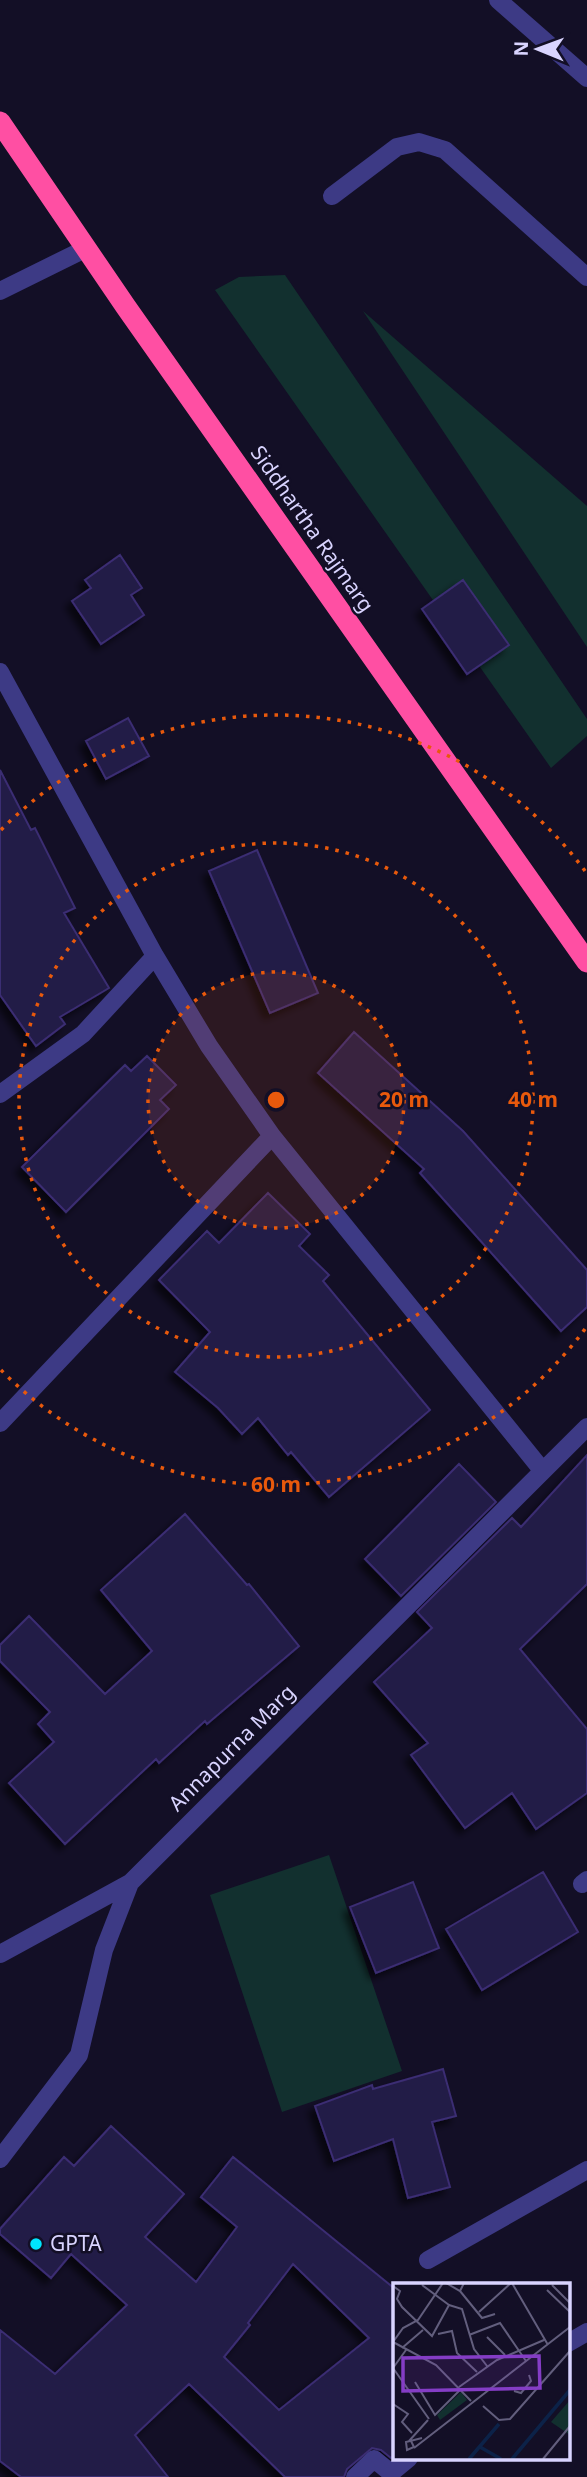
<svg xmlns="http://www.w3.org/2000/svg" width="587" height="2477" viewBox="0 0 587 2477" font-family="'Noto Sans',sans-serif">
<defs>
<filter id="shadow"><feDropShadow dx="-6" dy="6" stdDeviation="3.5" flood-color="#0009"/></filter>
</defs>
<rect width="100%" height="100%" fill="#130f26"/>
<path fill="#12302f" d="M285,275L587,719V736L551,768L215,290L239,277Z
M363,311L587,506V647Z
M329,1855L402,2071L282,2112L210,1895Z"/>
<path fill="#241b47" stroke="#3b2d73" stroke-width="2" fill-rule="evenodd" filter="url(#shadow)" d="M120,555L142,588L131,595L144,615L101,644L72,601L91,588L85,580Z
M463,580L509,645L467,674L422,609Z
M128,718L149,756L106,779L86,741Z
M0,770L31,830L35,828L75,908L64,913L109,988L60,1017L65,1024L36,1046L0,995Z
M257,850L318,993L270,1013L209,871Z
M354,1032L463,1131L587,1270V1307L561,1331L420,1173L424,1169L318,1073Z
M147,1056L176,1085L160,1100L169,1109L66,1212L22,1167L125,1065L131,1071Z
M268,1193L310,1234L299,1246L329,1275L323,1281L430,1410L329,1497L291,1452L288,1455L258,1418L242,1434L218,1408L175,1372L210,1332L159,1280L207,1231L219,1243Z
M587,1455V1584L520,1649L587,1729V1793L536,1829L512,1793L465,1828L411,1755L428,1743L374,1682L432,1628L417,1612L512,1518L521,1527Z
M459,1464L496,1502L401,1596L365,1559Z
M185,1514L247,1585L249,1584L299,1646L207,1724L205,1721L159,1763L156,1759L65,1844L9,1783L54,1742L38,1724L50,1712L0,1661V1645L29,1616L105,1694L152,1651L101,1590Z
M543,1872L578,1932L482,1990L446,1929Z
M413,1882L439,1948L376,1973L350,1907Z
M443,2069L456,2116L432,2122L450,2187L408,2198L393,2139L334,2161L315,2106L372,2085L373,2089Z
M111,2126L184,2194L145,2237L196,2282L237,2227L201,2197L233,2157L395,2289V2455L391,2458L381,2450L372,2448L347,2469L344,2477H285L189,2384L135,2435L168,2477H21L0,2461V2330L55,2374L127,2305L71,2254L51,2278L0,2234V2229L64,2157L74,2166ZM293,2264L369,2338L279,2410L224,2357L250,2325L248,2323Z"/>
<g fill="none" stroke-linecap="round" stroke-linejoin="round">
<path stroke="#3d3a85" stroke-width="18" d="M498,0L587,78
M332,196L397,147L419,142L445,150L587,277
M0,291L87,248
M0,672L155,956L209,1046L272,1136L542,1470
M0,1094L83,1034L155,956
M0,1423L272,1136
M582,1884L587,1880
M0,1954L130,1883
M0,2159L79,2055L104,1950L130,1883L587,1427
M428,2260L587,2170
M568,2343L587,2332
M355,2477L374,2459L391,2473L409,2458"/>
<path stroke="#ff4fa3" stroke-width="21" d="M0,122L126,307L587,962"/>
</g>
<circle cx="276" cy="1100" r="128" fill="#e8590c" fill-opacity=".12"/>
<g fill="none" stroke="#e8590c" stroke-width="3.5" stroke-dasharray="3.5 7">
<circle cx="276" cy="1100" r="128"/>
<circle cx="276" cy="1100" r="257"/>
<path d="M585 1329A385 385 0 0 1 1 1370M1 830A385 385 0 0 1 585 871"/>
</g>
<circle fill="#00e5ff" stroke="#130f26" stroke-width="2.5" cx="36" cy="2244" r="7"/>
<g text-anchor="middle" stroke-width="5" stroke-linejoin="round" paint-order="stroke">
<g font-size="21" fill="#d9d4ff" stroke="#130f26">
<text transform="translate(312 529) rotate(55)" y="7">Siddhartha Rajmarg</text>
<text transform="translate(232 1748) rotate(-45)" y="7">Annapurna Marg</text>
</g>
<g font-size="21" fill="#d9d4ff" stroke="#130f26" text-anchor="start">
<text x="50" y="2251">GPTA</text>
</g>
</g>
<g transform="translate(393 2283)">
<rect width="177" height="177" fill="#130f26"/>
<path d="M68,109L74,117L47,137L44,132ZM177,117V152L158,139Z" fill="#12302f"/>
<path fill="none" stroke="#0c2248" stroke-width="3.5" d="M87,164L108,176M76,176L106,141M119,176L177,107"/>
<path fill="none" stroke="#625e7d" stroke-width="2" d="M53,0L67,8L71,0M119,0L155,62M159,2L177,20M0,3L7,8L4,16L9,24L39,53L56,22L29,2M154,7L177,29M67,8L89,35L102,31M56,22L69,26L81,66L94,83M86,29L118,0M45,51L59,48L64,70L84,89M76,52L107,40L133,78M94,54L112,72M0,59L43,82L78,118M0,59L10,45L25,37L50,0M9,65L30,47M0,85L36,136M0,85L13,67M22,99L42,132L68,106M66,104L104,77L151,57M121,108L128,110L138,98L136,92M0,121L15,131L9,139L19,150M90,123L106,137L117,136L177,68M16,158L35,137M18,158L21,164L14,167L13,159L29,155M21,165L177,44M150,176L177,143"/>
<path fill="#843dc5" fill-opacity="0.15" stroke="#843dc5" stroke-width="3.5" d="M146,73L147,105L10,108V75Z"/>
<rect width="177" height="177" fill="none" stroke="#d9d4ff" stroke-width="3.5"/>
</g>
<circle cx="276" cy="1100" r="10" fill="#e8590c" stroke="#130f26" stroke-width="3.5"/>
<g font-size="21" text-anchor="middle" font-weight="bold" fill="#e8590c" stroke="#130f26" stroke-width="5" stroke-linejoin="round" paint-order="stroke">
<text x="404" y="1107">20 m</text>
<text x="533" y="1107">40 m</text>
<text x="276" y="1492">60 m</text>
</g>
<g transform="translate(538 49) rotate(271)" stroke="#130f26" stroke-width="5" paint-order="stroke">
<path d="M0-5L12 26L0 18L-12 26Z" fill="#d9d4ff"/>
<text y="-10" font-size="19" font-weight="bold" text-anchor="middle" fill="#d9d4ff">N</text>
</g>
</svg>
